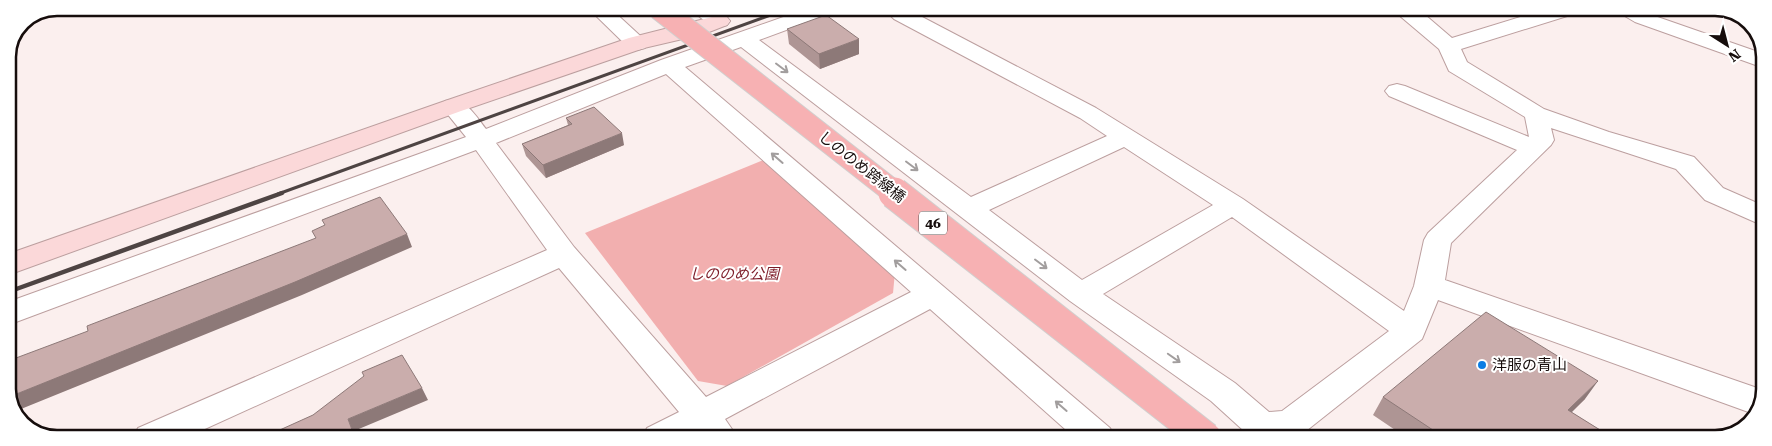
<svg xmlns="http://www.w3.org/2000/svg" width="1772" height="446" viewBox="0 0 1772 446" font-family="'Roboto Serif','Noto Sans JP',serif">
<rect width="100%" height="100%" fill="#fbefee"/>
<path fill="#f2afaf" d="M766,159L895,272L893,293L727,386L698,381L585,233Z"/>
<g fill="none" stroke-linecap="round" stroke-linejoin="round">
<g stroke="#bc9f9f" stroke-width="2">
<path id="street" d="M588,8H610L648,43L645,48L637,50L629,48Z
M692,8H715L730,21L727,25C714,29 699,19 692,8Z
M809,8H838L835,12L759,40L971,197L1107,136L1080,118L894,19L883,8H905L1096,108L1243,199L1404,311L1414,286L1424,240L1428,233L1517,150L1389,96L1385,91L1389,86L1397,84L1405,86L1529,137L1525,117L1449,71L1439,49L1400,16L1397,8H1417L1452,38L1550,8H1583L1580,12L1461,49L1467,62L1544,109L1609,132L1694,157L1723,188L1764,206V226L1705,200L1676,169L1551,128L1554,140L1551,145L1451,243L1445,280L1763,390V398L1754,414L1438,300L1422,339L1301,435L1291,438H1243L1244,431L1211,401L1070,301L741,47L685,67L1110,428L1115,438H1075L930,309L725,419L738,438H700L697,434L690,438H642L647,428L679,412L559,268L185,438H133L138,428L547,250L476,150L8,325V302L466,137L441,106L445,101C465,96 475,115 486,129L661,60ZM666,74L911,292L706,397L574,247L496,143ZM1124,147L1213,205L1082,280L989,210ZM1232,217L1389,331L1282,411L1269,412L1235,383L1103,294Z
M1615,8H1641L1649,14L1764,54V68L1635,22L1618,12Z"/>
</g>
<g stroke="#bc9f9f" stroke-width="2">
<path id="secondary" d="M720,15L727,17L730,21L727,25L704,34L644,48L461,111L8,275V254L445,101L629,38Z"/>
</g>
<use href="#street" fill="#fff" fill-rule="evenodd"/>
<use href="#secondary" fill="#fbd8d9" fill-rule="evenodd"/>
<path stroke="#4e4443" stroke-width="3" d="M278,194L790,8"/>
<path stroke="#4e4443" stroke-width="4.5" d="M8,292L282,193"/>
<g stroke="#d0cfce" stroke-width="25" stroke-linecap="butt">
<path id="primary-bridge-far1" d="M659,8L896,194"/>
</g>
<g stroke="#d0cfce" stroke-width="33" stroke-linecap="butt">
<path id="primary-bridge" d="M894,193L1206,438"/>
</g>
<use href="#primary-bridge-far1" stroke="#f7b1b3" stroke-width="23"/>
<use href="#primary-bridge" stroke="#f7b1b3" stroke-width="31"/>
</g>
<path fill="#ae9594" d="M787,29L859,54L820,69L789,44Z
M566,118L624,145L546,178L526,156L522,144L568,125Z
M1383,397L1585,399L1571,412L1613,438H1407L1373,415Z"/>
<path fill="#8d7978" d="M859,39V54L820,69L819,54Z
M622,133L624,145L546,178L543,165Z
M407,234L412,247L302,295L21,409L9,397Z
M1598,381L1585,399L1555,429L1568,410Z
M422,388L428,400L354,431L357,438H355L348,419Z"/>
<path fill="#caadac" stroke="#8d7978" d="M826,15L859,39L819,54L787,29Z
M594,107L622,133L543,165L522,144L572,124L566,118Z
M380,197L407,234L295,282L9,397L8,386V361L88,331L87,326L316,238L312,231L325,225L322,220Z
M1486,312L1598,381L1568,410L1613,438H1445L1383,397Z
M402,355L422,388L348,419L355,438H262L313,415L364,376L362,372Z"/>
<defs><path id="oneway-shaft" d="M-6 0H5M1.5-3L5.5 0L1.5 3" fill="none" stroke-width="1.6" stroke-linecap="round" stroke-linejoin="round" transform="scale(1.25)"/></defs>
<g stroke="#a29e9e">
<use href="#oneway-shaft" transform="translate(782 68) rotate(37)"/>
<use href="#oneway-shaft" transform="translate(777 158) rotate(-139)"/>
<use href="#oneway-shaft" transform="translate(912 166) rotate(37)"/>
<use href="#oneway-shaft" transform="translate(1041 264) rotate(37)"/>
<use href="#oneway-shaft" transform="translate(900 265) rotate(-139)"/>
<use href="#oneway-shaft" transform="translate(1174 358) rotate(35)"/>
<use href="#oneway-shaft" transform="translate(1061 406) rotate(-139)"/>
</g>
<circle fill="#0b7de4" stroke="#fff" stroke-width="2" cx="1482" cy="365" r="5"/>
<g text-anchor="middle" stroke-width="4" stroke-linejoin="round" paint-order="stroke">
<rect fill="#fff" stroke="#5c5655" stroke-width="1" x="919" y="211.5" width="28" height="23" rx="4"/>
<g font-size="14" font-weight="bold" fill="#160d0c">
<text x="933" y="228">46</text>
</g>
<g font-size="15" fill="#160d0c" stroke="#fff">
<text transform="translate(862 167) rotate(38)" y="5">しののめ跨線橋</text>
</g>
<g font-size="15" font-style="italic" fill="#7d1c28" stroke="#fff">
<text x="734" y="279">しののめ公園</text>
</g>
<g font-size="15" fill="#160d0c" stroke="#fff" text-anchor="start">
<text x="1492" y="370">洋服の青山</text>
</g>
</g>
<path d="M0 0H1772V446H0ZM57 16H1715A41 41 0 0 1 1756 57V389A41 41 0 0 1 1715 430H57A41 41 0 0 1 16 389V57A41 41 0 0 1 57 16Z" fill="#fff" fill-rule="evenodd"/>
<path fill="none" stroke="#160d0c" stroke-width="2.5" d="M57 16H1715A41 41 0 0 1 1756 57V389A41 41 0 0 1 1715 430H57A41 41 0 0 1 16 389V57A41 41 0 0 1 57 16Z"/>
<g transform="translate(1727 45) rotate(144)" stroke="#ffffff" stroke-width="4" paint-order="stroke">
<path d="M0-4L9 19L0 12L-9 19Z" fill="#160d0c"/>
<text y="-8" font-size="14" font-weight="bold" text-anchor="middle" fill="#160d0c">N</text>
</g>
</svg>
